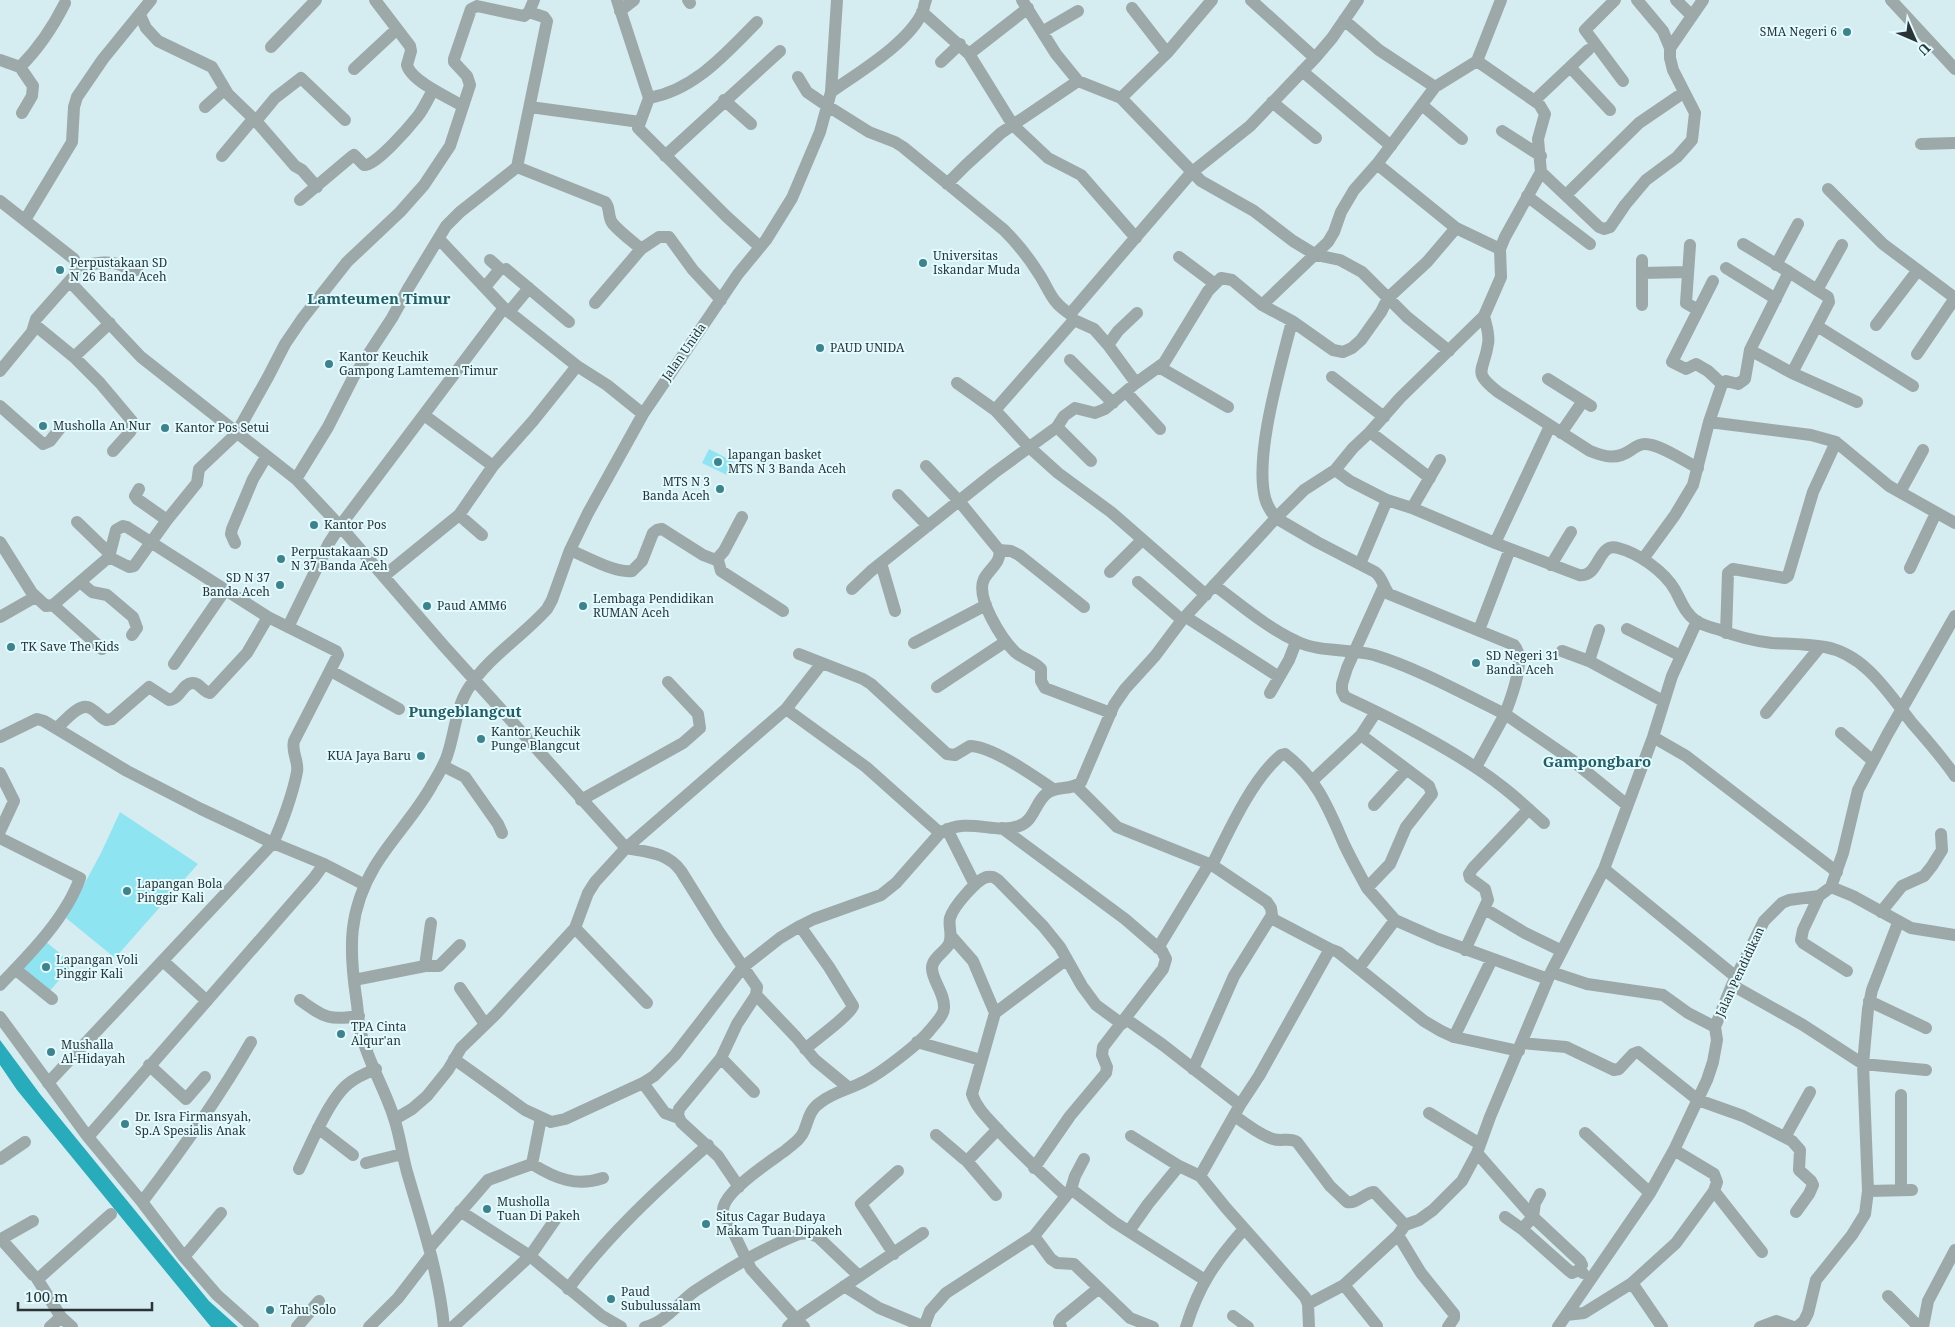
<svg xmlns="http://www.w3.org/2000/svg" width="1955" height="1327" viewBox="0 0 1955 1327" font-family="'Noto Serif',serif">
<rect width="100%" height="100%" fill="#d5edf1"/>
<path fill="#8fe4f1" d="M709,449L734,462L727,475L702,463Z
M120,812L198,864L115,958L66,918L101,853Z
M45,941L73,964L48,993L19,971Z"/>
<path fill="#28acbc" d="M0,1040L40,1094L209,1301L238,1327H211L17,1090L0,1065Z"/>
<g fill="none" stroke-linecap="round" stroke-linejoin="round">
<path stroke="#9da8a9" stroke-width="12" d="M375,0L410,46L411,51L407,65C411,81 449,98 463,106
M617,0L649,98L638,128L726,216L760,247
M688,0L690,3
M1022,0L1056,54L1078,81L1121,98L1201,181L1254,211L1293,241L1316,255L1340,260L1362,272L1407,317L1449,351
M1251,0L1315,58
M1615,0L1585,30L1623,81
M1676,0L1692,16
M1891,0L1955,69
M1132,8L1167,53
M620,11L634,0
M922,12L969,54L1013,125L1048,158L1081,175L1136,238
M140,15L146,28L158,41L212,67L228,94L256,121L295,166L302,170L317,187
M1344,20L1379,50L1435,87
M1042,32L1078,11
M271,47L316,0
M1670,48L1703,0
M969,54L1028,8
M0,60L20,67L33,86L32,96L22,113
M941,62L960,44
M20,67C39,48 53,27 65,3
M1570,67L1610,110
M354,69L397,29
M1302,71L1391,146
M798,77L807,92L826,105L869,132L895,142L903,147L1004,230C1017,243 1029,258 1039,274C1050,291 1051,302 1070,314
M831,92C859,72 909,43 923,11C924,8 924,4 926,0
M649,98C695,90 726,53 757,22
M1121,98L1167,53L1212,0
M724,100L751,124
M1535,100L1588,50
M1272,102L1316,138
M1422,105L1462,139
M205,107L225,89
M530,107L640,122
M256,121L275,98L301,78L345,120
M1502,131L1541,156
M1921,144L1955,143
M222,156L253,119
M665,156L780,51
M1377,164L1456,228L1500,249
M517,167L605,202C611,208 607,217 613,224C621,233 632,241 641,249L659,237H669L693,270L721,300
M517,167L547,21L544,17L529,12
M1541,172L1599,227L1604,229L1610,227L1625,205L1646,180L1677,157L1692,140L1695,113L1673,70L1670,58V48L1663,31L1637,0
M947,184L966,165L1001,133L1078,81
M1828,189L1883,244L1955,298
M1567,194L1639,123L1683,93
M1527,196L1590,244
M300,200L351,157L354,155L364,165C375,167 410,126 418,116C424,108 428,99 433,90
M0,201L74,259C80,268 71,276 73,285L141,357L296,479L340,526L443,645L626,848C647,852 667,852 681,871L719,932L757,987L756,995L737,1024L721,1058L679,1109L678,1115L681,1122L718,1156L739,1187
M25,220L72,142L74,107L77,97L103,59L151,0
M439,239L504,308L577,366L607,385L643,414
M1690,245L1686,303L1698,310
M1179,257L1215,284
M1776,265L1798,224
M77,266C89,265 105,260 118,264C125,266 129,270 137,270
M1726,268L1776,299
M506,269L569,322
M1642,273L1688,272
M1713,281L1672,362L1686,369L1696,364L1708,371L1722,384
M485,287L500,269L490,260
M1817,290L1842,245
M595,303L641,249
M1262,305L1328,242L1334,232L1341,212L1354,190L1377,164L1435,87L1477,61L1501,0
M1642,305V260
M509,312L529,288
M1484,316C1486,325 1490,335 1488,344C1484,372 1471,371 1498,392L1590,451C1605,457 1617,460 1631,450C1635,447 1639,444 1645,444C1660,444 1684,461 1698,468
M1074,320L1094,329L1108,345L1136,383
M1292,321C1281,366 1254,454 1265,498C1267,506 1271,512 1276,518L1317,542L1375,572C1383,578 1383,587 1389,594L1514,645C1527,659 1511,698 1505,714L1572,760L1627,805
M110,323L74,357L100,383L132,421V428L130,432L113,451
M35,325L74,357
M1876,325L1918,270
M1817,326L1913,386
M1108,345L1118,331L1137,313
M1750,350L1792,373L1829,302L1828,297L1789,272
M1917,354L1955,298
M1070,360L1113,403
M1159,367L1228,407
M0,371L32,332L36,319L74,276
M1792,373L1857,402
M1332,377L1384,417
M1548,379L1591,406
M957,383L995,410L1028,446L1058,473L1111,512L1206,595
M1126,392L1160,429
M0,406L43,444L50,441L61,427
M995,410L1074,320L1070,314L1191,173L1250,126L1315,58L1332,38L1358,0
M424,415L493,466
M1709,422L1722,384L1726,381L1738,384L1745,379L1750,350L1789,272L1743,244
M1057,427L1091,461
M1370,432L1430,478
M1561,433L1583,401
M926,466L959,501L999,550C1002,562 989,569 984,579C975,598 1002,639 1015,652C1023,659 1034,661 1041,669V681L1045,688L1111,713
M1335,470L1350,481L1387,500L1412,508L1495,543L1579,575C1600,578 1597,542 1618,548C1638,553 1664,571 1675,590C1681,601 1685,613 1696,621C1702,625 1710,627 1717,629C1735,636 1753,641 1772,643C1790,644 1808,644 1825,647C1865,654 1889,694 1912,723C1927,740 1942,757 1955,776
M296,479L328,427L354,376L392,318L409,287L446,226L460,212L517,167
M139,489L135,496L137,499L167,520
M1900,492L1923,450
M898,495L928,526
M1412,508L1440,460
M77,522L110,554
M482,535L459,515L493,466L533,421L577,366
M0,542L32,593L46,606L53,605L109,557L129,567L134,566L167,520L197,483L199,469L236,434L268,377L285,344L302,319L347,262L400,212L424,185L450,146L470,85L467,76L454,62V59L471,9L477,6L524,16L529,12L534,0
M235,543L231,534L232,529L253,479L266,457
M1495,543L1550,426
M570,550C587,557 614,573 632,571L642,561L653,533L657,530L662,529L703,555L716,560L724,551L742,517
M999,550L1011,551L1019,555L1084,607
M1643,559L1675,515L1693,485L1709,422L1811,435L1836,442L1889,486L1955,523
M718,560L721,571L783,611
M881,563L895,611
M1360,564L1387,500
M1551,565L1571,532
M1910,568L1936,513
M1110,572L1142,540
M384,576L459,515
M80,582L92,592L107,595L133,617L137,628L132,635
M1138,582L1182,620
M1214,585C1240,604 1266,627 1296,641C1320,653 1348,648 1374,655C1417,668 1464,694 1505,714L1476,767
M1384,586L1347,668L1342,684V691L1345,697C1397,721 1459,752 1504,788C1518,799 1531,811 1544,823
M852,589L871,571L994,473L1057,427L1064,416L1075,408L1095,413L1105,409L1136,383L1164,363L1208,291L1221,278L1232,280L1262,305L1292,321L1333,350L1343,352L1352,348L1361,340L1381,312L1388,298L1427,262L1456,228
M53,605L102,649
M0,617L35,597
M1186,617L1279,677
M288,627L329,543L340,526L504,308
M1627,629L1681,656
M1479,630L1510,549
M1726,633L1728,573L1733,569L1785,578L1788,576L1813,492L1836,442
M914,643L986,605
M1562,651L1589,661L1663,701
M799,654L863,679L871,684L947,754L955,755L970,746C992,746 1035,777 1053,789
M1589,661L1599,630
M174,664L225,590
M331,671L399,709
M937,687L1005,642
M1270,693L1289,660L1296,642
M786,709L866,767L940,833
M1376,712L1361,735L1429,786L1432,794L1406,827L1390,864L1367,888L1395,920L1438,939L1548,979
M1766,713L1820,647
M57,728C64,722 79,702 90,708C96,711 100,717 106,720L112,719L149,687L169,700C180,699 182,684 192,683C199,682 203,692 210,693L247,653L268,617
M1841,733L1873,761
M0,737L37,719L44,721L127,771L201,809L273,843L324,864L365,885
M1653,737L1686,756L1837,872
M443,766L465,777L498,824L502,833
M0,773L14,801L0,831
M1312,781L1361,735
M1076,786L1117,827L1212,865
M581,800L683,743L700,728L698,714L668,682
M1374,805L1406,770
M1002,828L1125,919L1162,951L1166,959L1163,969L1103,1047L1102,1055L1107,1067L1106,1073L1070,1116L1034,1168
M947,829L975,885
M0,838L80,878C66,918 29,955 0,985
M1604,869L1736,977
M1831,887L1853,896L1911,928L1955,935
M1819,896L1803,930L1801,940L1803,943L1847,971
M1485,909L1525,933L1562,951
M1881,912L1902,886L1924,876L1932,866L1942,850L1941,834
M1271,918L1330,949
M800,926L829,967L853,1006C849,1016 815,1040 805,1049
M575,928L647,1003
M951,936L973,961L995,1013
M1158,948L1209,864
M1465,950L1488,900L1485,889L1470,878L1469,874L1473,868L1529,809
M163,961L207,1001
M425,966L431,923
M1359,968L1395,920
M15,969L52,999
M1551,972L1604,869L1653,737L1672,676L1697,621
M354,980L425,966H439L460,945
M1732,985L1803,1025L1863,1064L1926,1070
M460,988L485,1024
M756,995L796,1037L815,1060L849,1088
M300,1000C324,1017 328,1021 359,1016
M1869,1001L1926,1028
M0,1017L88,1137L142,1202L184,1257L217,1295L253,1327
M1126,1019L1163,1045L1240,1105L1200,1176
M1454,1037L1492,959
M917,1042L981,1060
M1522,1043L1566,1047L1614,1070L1619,1069L1633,1054L1638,1052L1698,1100L1743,1116L1792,1141L1800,1150L1799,1170L1811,1181L1813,1185L1809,1194L1796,1212
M721,1058L754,1092
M454,1059L525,1110L551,1122L565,1119L643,1083L654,1076L675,1055L743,967L780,938L800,926L814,919L881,895L896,883L940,833C969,816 993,835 1019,826C1034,821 1035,803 1046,794C1056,785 1071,791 1081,782L1114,705L1125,689L1155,656L1182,620L1276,518L1304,490L1335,470L1353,448L1370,432L1400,398L1484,316L1501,277L1500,249L1505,237L1541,172L1538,139L1545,114L1539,104L1477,61
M149,1065L186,1099L205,1077
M1193,1069L1234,976L1272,915L1271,908L1267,902L1212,865C1229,831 1252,779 1281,755L1285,754C1317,778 1329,810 1344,844C1351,859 1359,873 1367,888
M48,1083L273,843C282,824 293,793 297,772C299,761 291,752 294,741L338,655L336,651L268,617L127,527L123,526L116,530L109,557
M643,1083L665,1113L679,1118
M1901,1095V1190
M1240,1105L1259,1076L1330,949L1338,952L1424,1021L1441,1031L1454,1037L1519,1051
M1429,1113L1480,1144
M1234,1116C1246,1123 1259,1135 1273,1139C1282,1142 1289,1137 1297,1142L1330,1186L1347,1202C1357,1204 1364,1193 1374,1192L1405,1225
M395,1119L412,1109L427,1096L448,1070L461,1048L495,1015L575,928L588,893L595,882L626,848L786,709L822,663
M318,1128L353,1155
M1585,1133L1650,1193
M936,1135L964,1159L968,1160L998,1129
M1131,1136L1179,1166L1200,1176L1226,1208L1305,1297L1308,1304L1309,1327
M88,1137L314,878L324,864
M1785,1137L1810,1092
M1477,1153L1533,1217L1580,1261L1582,1265L1579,1270
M0,1159L25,1142
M966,1160L996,1195
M366,1163L402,1154
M532,1164C556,1179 577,1187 603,1178
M299,1169C310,1146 329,1099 348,1084C356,1077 366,1073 376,1069
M1071,1189L1075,1176L1084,1159
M1714,1191L1762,1252
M1868,1191L1912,1190
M1540,1194L1535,1203L1533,1217L1522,1229L1567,1269L1572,1273L1579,1270L1583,1273
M1066,1196L1071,1189L1114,1222L1205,1280
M142,1202C181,1151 219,1098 251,1042
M460,1211L530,1256L602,1316L621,1327
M1505,1217L1522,1229
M1129,1231L1148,1204L1179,1166
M1398,1235L1421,1273L1454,1314V1318L1448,1327
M1034,1236L1051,1259L1057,1263L1074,1264L1130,1318L1153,1327
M1,1239L33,1221
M0,1240L1,1239L33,1275L39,1278L111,1214
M430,1247L488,1180L532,1164L541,1118
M894,1254L861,1204L898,1171
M184,1257L221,1213
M36,1277L61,1317L72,1327
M1632,1283L1662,1327
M1344,1285L1377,1326
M844,1286L879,1308L925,1327
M568,1289C608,1235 658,1189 708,1145
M1888,1296L1919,1327
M1308,1304L1344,1285L1398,1235L1405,1225L1419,1220L1433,1210L1462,1181L1477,1153L1490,1117L1551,972L1587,984L1663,995L1688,1013L1715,1027
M1566,1315L1584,1313L1632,1283L1676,1243L1714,1191L1717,1182L1714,1174L1674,1150
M1233,1316L1248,1327
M50,1327L61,1317
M297,1327L319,1301
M369,1327L398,1298L431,1255
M444,1327C439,1273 422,1224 407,1172C402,1154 400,1136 394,1118C385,1089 368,1062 361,1033C358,1021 358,1009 356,997C349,948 348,911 375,866C392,838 416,814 432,785C438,775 445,764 448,753C455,731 456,708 468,689C488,657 522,637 547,609L552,600L570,550L588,513L643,414L738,274L766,240L792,198L820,132L831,92L837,0
M453,1327L530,1256L557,1217
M645,1327C666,1322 678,1303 695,1291C728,1269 762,1249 799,1234L809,1233L818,1237L859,1276
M788,1327L796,1319L751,1269L723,1211C722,1192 771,1161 786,1150C793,1144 801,1139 804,1131C809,1119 809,1110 821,1102C834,1092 850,1089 865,1081C881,1073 919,1044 930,1030C935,1024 944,1015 944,1008C945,993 932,981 932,968C932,958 945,952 949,944C953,935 948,926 950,918C953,907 977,879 987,877C992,876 994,877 998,880L1043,926L1060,947L1082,986L1096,1005L1122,1024
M804,1327L796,1319L923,1233
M924,1327L930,1311L946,1293L1034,1236L1066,1196C1044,1176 1023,1156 1002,1134C991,1121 977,1110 972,1094L995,1013L1067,959
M1061,1327L1059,1323L1061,1319L1099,1288
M1186,1327C1199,1285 1215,1262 1244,1229
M1558,1327L1650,1193L1674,1150L1707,1080L1713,1062L1717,1040L1715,1027L1732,985L1764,921L1782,903L1789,900L1819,896L1831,887L1843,853L1858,790L1887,735L1955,616
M1760,1327L1776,1321L1793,1327
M1797,1327L1804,1321L1808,1313L1816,1280L1852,1235L1865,1214L1868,1191L1863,1064L1868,1009L1872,990L1898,923
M1923,1327L1928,1301L1955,1250"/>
</g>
<g fill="#3c838d" stroke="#e2fbfe" stroke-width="2">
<circle cx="1847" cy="32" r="5"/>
<circle cx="923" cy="263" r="5"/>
<circle cx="60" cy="270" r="5"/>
<circle cx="820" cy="348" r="5"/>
<circle cx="329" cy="364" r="5"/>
<circle cx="43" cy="426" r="5"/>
<circle cx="165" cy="428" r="5"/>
<circle cx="718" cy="462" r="5"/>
<circle cx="720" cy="489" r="5"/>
<circle cx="314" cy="525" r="5"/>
<circle cx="281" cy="559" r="5"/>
<circle cx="280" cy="585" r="5"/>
<circle cx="427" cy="606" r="5"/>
<circle cx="583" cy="606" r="5"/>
<circle cx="11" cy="647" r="5"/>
<circle cx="1476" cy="663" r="5"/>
<circle cx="481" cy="739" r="5"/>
<circle cx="421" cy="756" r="5"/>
<circle cx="127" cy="891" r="5"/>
<circle cx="46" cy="967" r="5"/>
<circle cx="341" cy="1034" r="5"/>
<circle cx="51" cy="1052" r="5"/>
<circle cx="125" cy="1124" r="5"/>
<circle cx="487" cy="1209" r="5"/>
<circle cx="706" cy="1224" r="5"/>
<circle cx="611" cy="1299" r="5"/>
<circle cx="270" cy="1310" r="5"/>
</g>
<g text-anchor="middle" stroke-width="4" stroke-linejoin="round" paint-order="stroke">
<g font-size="12" fill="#2a3335" stroke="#e2fbfe" text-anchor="start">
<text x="1837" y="36" text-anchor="end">SMA Negeri 6</text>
<text x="933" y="260">Universitas<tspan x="933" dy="14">Iskandar Muda</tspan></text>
<text x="70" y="267">Perpustakaan SD<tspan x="70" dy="14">N 26 Banda Aceh</tspan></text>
<text x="830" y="352">PAUD UNIDA</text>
<text x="339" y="361">Kantor Keuchik<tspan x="339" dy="14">Gampong Lamtemen Timur</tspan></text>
<text x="53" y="430">Musholla An Nur</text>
<text x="175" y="432">Kantor Pos Setui</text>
<text x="728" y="459">lapangan basket<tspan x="728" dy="14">MTS N 3 Banda Aceh</tspan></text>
<text x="710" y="486" text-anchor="end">MTS N 3<tspan x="710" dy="14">Banda Aceh</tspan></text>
<text x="324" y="529">Kantor Pos</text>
<text x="291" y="556">Perpustakaan SD<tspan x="291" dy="14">N 37 Banda Aceh</tspan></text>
<text x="270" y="582" text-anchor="end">SD N 37<tspan x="270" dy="14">Banda Aceh</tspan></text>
<text x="593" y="603">Lembaga Pendidikan<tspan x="593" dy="14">RUMAN Aceh</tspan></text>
<text x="437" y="610">Paud AMM6</text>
<text x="21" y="651">TK Save The Kids</text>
<text x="1486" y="660">SD Negeri 31<tspan x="1486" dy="14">Banda Aceh</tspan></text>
<text x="491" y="736">Kantor Keuchik<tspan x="491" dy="14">Punge Blangcut</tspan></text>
<text x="411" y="760" text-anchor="end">KUA Jaya Baru</text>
<text x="137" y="888">Lapangan Bola<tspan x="137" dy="14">Pinggir Kali</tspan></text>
<text x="56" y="964">Lapangan Voli<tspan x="56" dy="14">Pinggir Kali</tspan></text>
<text x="351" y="1031">TPA Cinta<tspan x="351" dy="14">Alqur'an</tspan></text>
<text x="61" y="1049">Mushalla<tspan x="61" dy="14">Al-Hidayah</tspan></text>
<text x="135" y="1121">Dr. Isra Firmansyah,<tspan x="135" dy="14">Sp.A Spesialis Anak</tspan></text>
<text x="497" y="1206">Musholla<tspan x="497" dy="14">Tuan Di Pakeh</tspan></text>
<text x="716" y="1221">Situs Cagar Budaya<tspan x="716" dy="14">Makam Tuan Dipakeh</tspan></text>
<text x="621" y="1296">Paud<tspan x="621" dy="14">Subulussalam</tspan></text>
<text x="280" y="1314">Tahu Solo</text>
</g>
<g font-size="12" fill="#2a3335" stroke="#e2fbfe">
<text transform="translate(684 352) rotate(-55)" y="4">Jalan Unida</text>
<text transform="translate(1740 972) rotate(-65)" y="4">Jalan Pendidikan</text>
</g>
<g font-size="15" font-weight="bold" fill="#245d65" stroke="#e2fbfe">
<text x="379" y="304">Lamteumen Timur</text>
<text x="465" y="717">Pungeblangcut</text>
<text x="1597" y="767">Gampongbaro</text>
</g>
</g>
<g transform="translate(1915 40) rotate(135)" stroke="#e2fbfe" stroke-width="4" paint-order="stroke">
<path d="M0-4L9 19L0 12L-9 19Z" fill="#2a3335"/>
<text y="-8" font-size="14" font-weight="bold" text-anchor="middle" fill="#2a3335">U</text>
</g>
<path d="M18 1302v8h134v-8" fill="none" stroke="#2a3335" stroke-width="2.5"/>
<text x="25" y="1302" font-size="15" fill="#2a3335" stroke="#e2fbfe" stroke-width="4" paint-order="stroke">100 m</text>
</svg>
